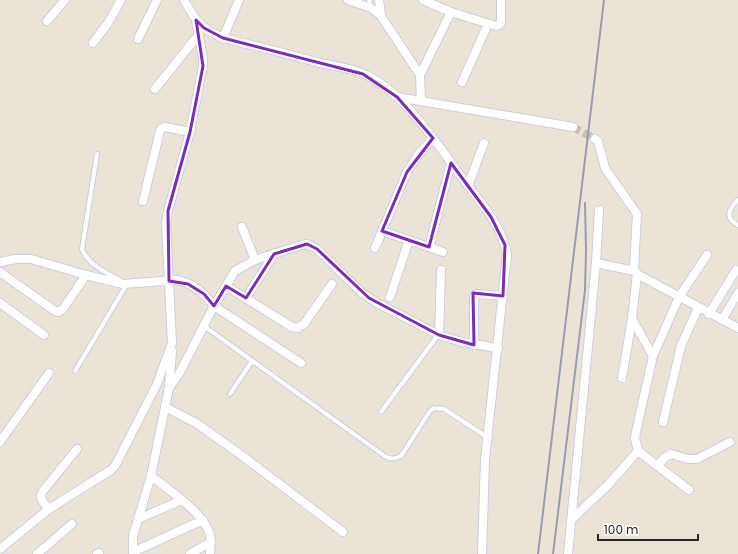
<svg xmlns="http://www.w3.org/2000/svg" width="738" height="554" font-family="Poppins,sans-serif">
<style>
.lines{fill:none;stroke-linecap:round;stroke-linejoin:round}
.street-tunnel{stroke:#c4beb3;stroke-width:8;stroke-dasharray:8 4;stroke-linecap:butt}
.lane-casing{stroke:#cbcde2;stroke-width:6}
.street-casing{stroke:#cbcde2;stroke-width:10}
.lane{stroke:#fff;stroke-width:4}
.street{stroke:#fff;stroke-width:8}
.rail{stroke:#999ab3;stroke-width:2}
.marked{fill:none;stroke:#7b2cbf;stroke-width:3;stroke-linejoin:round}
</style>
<rect width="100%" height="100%" fill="#ebe4d6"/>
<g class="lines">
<polyline class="street-tunnel" points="573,127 595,139"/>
<defs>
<g id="lane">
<polyline points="369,0 371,8"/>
<path d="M97,154L82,249C89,266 106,272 121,281"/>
<path d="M738,200C729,209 724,218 738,225"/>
<path d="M204,326L386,457C392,459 395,459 401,456L430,411L434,408L444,409L487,437"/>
<polyline points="75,371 127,284"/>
<polyline points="230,394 252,361"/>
<polyline points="381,412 438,335"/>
</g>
<g id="street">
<path d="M184,0C195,20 201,29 223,38C256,46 288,54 320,63C334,66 351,68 364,74C402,90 439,146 463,179C480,202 502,225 507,254L485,460L482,554"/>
<polyline points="348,0 371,8 381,16"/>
<polyline points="379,0 381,16 420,75 421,101"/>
<polyline points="423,0 451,12 496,26 499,25 501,22 501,0"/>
<polyline points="47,21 65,0"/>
<polyline points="223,38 239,0"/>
<polyline points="138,39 157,0"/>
<polyline points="93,43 108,23 121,0"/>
<polyline points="420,75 451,12"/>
<polyline points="462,82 488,24"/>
<polyline points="155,89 199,34"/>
<polyline points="397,97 573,127"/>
<polyline points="595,139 598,141 605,168 637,214 634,268 637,274 738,328"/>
<polyline points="468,186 484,143"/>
<polyline points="143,201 160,131 162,128 165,127 190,132"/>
<polyline points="242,227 255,260"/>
<polyline points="382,231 443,252"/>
<polyline points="429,247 451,163"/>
<polyline points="375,248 407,172 418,155 433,138"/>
<path d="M0,262L15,259H31L86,275L123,284L177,280C193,283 205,294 214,306L301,363"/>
<polyline points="596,263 635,271"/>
<polyline points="0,272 55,311 58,312 63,309 86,275"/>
<polyline points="226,286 292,327 297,328 304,324 332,284"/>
<polyline points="390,297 409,240"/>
<polyline points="246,298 274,254"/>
<polyline points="0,303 44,335"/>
<polyline points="709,314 736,270"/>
<polyline points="632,319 653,356 636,432 635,438 638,451 689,490"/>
<polyline points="722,320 738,293"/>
<polyline points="439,335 441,270"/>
<polyline points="474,345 474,297 476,294 479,294 503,296"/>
<polyline points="653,356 679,297 707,255"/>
<polyline points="622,378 632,319 637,274"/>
<polyline points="169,388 179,374 214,306 235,271 255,260 301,245 307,244 317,249 362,293 377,303 439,335 462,342 498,348"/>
<polyline points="165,407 196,423 237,452 343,532"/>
<polyline points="663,422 681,346 698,308"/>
<polyline points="0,442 49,373"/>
<polyline points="658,466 664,458 671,454 688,459 697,459 730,442"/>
<path d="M151,476C168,489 202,512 209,532C212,539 210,547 210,554"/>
<path d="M49,509C44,503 39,500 42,492L77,449"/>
<polyline points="138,519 182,500"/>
<polyline points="572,519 608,485 638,451"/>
<polyline points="0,549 49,509 111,470 115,466 157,384 172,343 166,223 168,211 190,132 203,66 203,58 196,21"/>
<polyline points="133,552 203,520"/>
<polyline points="37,554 72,524"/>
<polyline points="97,554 99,553"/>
<polyline points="133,554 133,536 151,476 169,388 172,351"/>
<polyline points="190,554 211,542"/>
<polyline points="568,554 596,263 599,210"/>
</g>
</defs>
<use href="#lane" class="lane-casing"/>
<use href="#street" class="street-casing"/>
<use href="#lane" class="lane"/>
<use href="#street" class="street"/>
<g class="rail">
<polyline points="538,554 604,0"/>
<polyline points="553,554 585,290 586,250 585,203"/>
</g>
</g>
<path class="marked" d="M196,20L204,28L223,38L363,74L397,97L433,138L407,172L382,231L429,247L451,163L491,217L505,245L503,296L473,293L474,345L439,335L369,298L317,249L307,244L274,254L246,298L226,286L214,306L204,294L188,284L169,281L168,211L190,132L203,66Z"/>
<path d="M598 534v6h100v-6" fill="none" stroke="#272727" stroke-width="2"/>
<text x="604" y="534" font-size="12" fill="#272727" stroke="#ffffff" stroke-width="3" paint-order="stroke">100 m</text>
</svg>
